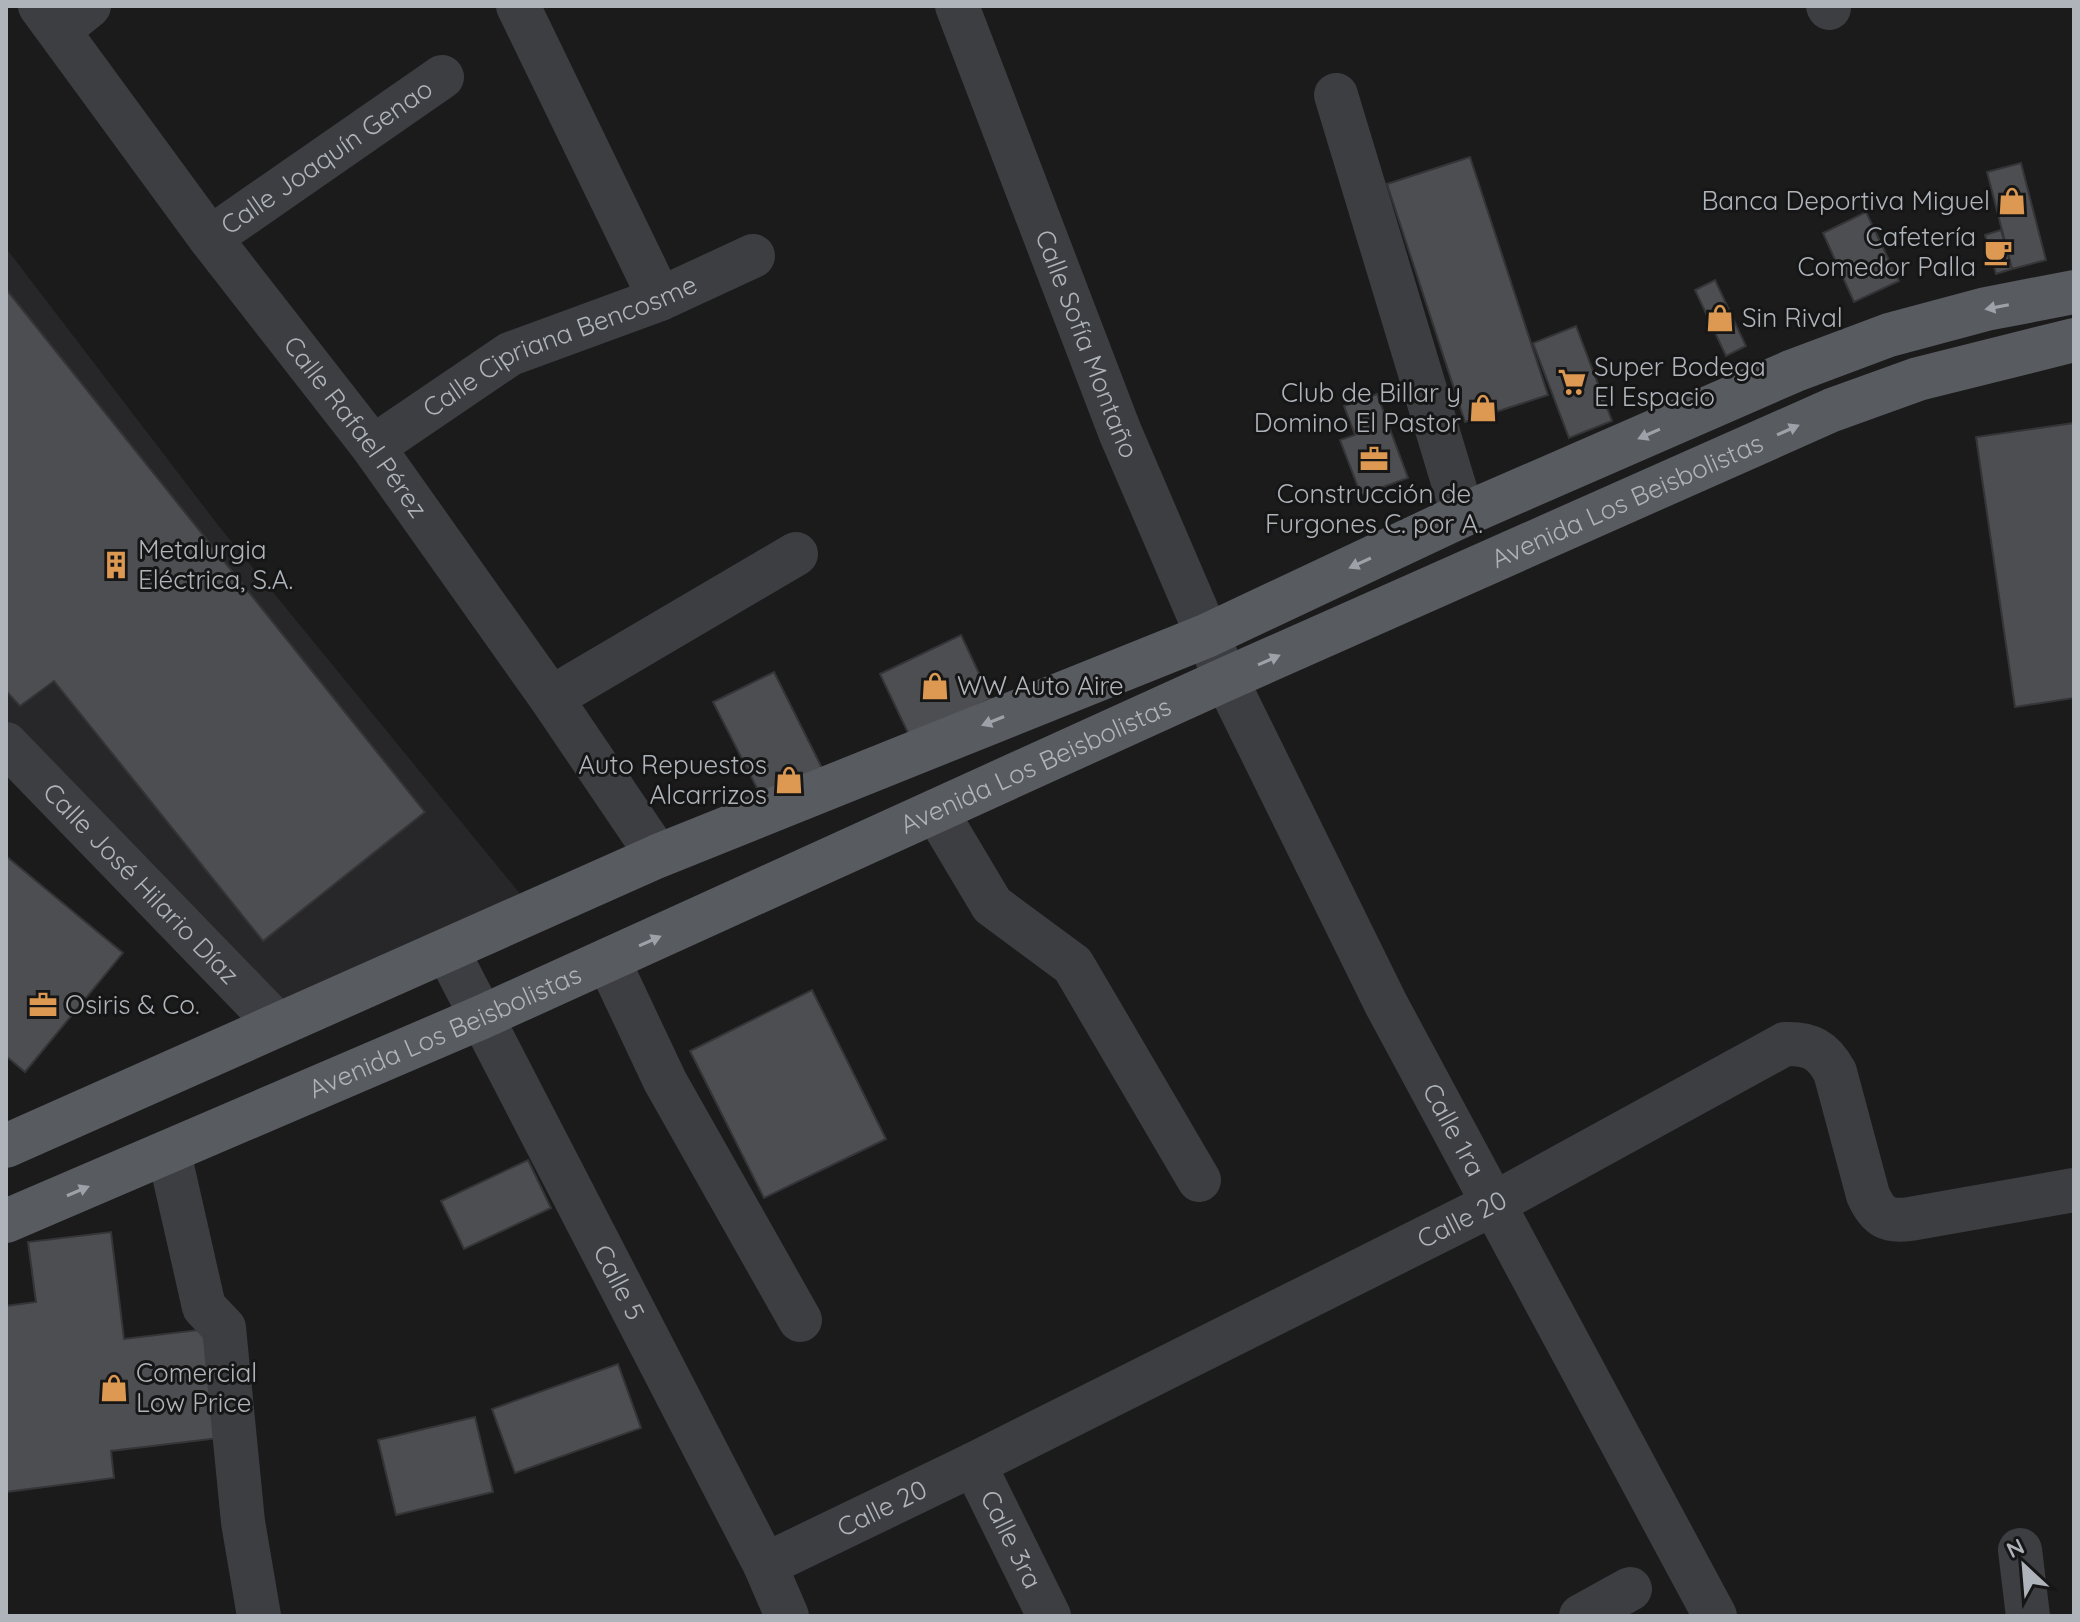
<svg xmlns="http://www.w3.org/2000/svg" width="2080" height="1622" font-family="Quicksand,sans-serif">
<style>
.built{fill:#272729}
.building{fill:#4d4e51;stroke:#353538;stroke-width:2}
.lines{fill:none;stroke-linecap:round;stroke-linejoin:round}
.minor{stroke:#3c3e41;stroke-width:44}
.major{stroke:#585b60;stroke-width:44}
.oneway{fill:#9ea2a8}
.labels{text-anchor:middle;stroke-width:6;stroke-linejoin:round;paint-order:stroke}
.street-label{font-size:26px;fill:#afb4ba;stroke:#161617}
.poi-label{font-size:26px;fill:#afb4ba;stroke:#161617;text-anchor:start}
</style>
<rect width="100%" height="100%" fill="#1b1b1c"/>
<polygon class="built" points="6,248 218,525 535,912 277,1024 6,744"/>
<g class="building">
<polygon points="1470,157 1548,395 1465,422 1387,184"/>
<polygon points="2021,163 2046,260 2012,269 1987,172"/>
<polygon points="1866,212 1899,281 1854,302 1823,233"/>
<polygon points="2001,230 2012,269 1996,274 1985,235"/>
<polygon points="1715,280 1746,346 1726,356 1695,290"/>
<polygon points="6,289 425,812 263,941 54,681 20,706 6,691"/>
<polygon points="1576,326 1612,421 1569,438 1533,343"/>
<polygon points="1377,394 1408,478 1361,495 1340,440 1355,435 1344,406"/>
<polygon points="2074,423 2074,698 2015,707 1976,437"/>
<polygon points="961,635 991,699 910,737 880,674"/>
<polygon points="774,672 823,770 763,800 713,702"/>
<polygon points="6,856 123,953 25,1072 6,1056"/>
<polygon points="812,990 886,1139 764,1198 690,1051"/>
<polygon points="528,1160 551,1208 464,1249 441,1201"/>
<polygon points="111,1232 124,1339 215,1328 228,1437 111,1451 114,1478 6,1492 6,1306 36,1302 28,1242"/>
<polygon points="618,1364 641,1428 515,1473 492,1409"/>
<polygon points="475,1417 493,1492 396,1515 378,1440"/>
</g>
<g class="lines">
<g class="minor">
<path id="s1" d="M40,6L210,238L373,447L551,698L658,856"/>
<polyline points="518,6 660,299"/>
<path id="s2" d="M957,6L1120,432L1226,679L1386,1004L1715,1616"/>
<polyline points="1828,6 1829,8"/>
<polyline points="59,30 89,6"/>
<polyline points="1336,95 1463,515"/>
<path id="s3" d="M210,238L442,77"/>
<path id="s4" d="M373,447L510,354L660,299L753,256"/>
<polyline points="551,698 796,554"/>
<path id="s5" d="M6,744L277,1024"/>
<polyline points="936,811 992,905 1073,965 1199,1180"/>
<path id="s6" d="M448,952L765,1565L787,1616"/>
<polyline points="608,960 665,1081 800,1320"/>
<polyline points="169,1153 204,1307 224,1328 243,1522 259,1616"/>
<path id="s7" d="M974,1464L1049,1616"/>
<polyline points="2020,1550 2028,1616"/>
<path id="s8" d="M765,1565L974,1464L1495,1203L1785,1044C1810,1043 1823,1050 1835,1072L1868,1195C1878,1217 1887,1222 1910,1219L2074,1190"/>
<polyline points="1581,1616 1630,1589"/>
</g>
<g class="major">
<polyline points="6,1146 658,856 1206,636 1463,515 1793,371 1889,335 1986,309 2074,292"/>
<path id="s9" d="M6,1221L482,1017L1226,679L1832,410L1918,379L2074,340"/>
</g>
</g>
<defs><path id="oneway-solid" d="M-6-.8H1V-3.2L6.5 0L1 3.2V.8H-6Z" transform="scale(2)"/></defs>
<g class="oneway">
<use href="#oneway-solid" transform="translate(1997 307) rotate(169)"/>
<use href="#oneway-solid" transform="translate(1788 430) rotate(-24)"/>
<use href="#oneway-solid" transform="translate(1649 434) rotate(156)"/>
<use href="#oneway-solid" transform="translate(1360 563) rotate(155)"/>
<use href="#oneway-solid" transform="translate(1269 660) rotate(-24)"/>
<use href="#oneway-solid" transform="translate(993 721) rotate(158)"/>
<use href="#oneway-solid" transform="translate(650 941) rotate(-24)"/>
<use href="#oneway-solid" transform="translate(78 1191) rotate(-23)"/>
</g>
<defs>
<symbol id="shop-bare" viewBox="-9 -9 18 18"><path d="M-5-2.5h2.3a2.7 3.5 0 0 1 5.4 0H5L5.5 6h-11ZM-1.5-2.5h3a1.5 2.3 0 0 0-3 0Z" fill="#dd9952" stroke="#161617" stroke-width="2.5" paint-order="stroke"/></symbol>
<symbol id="cafe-bare" viewBox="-9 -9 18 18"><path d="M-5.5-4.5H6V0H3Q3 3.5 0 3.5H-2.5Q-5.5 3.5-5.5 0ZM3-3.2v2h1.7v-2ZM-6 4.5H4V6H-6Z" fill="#dd9952" stroke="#161617" stroke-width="2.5" paint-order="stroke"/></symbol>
<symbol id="supermarket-bare" viewBox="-9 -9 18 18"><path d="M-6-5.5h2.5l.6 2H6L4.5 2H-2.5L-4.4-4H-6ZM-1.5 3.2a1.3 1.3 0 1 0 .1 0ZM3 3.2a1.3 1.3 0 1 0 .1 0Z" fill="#dd9952" stroke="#161617" stroke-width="2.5" paint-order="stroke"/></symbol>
<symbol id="office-bare" viewBox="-9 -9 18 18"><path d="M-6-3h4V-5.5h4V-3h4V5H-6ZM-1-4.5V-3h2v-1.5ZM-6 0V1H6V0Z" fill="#dd9952" stroke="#161617" stroke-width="2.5" paint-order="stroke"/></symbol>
<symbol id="building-bare" viewBox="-9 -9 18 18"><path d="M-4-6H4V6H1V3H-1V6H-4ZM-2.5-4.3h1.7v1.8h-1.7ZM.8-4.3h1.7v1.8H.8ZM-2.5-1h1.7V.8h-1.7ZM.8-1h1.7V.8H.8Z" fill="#dd9952" stroke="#161617" stroke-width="2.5" paint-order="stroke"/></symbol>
</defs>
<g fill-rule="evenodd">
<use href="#shop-bare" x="1992" y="181" width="40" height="40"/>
<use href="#cafe-bare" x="1978" y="232" width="40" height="40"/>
<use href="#shop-bare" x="1700" y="298" width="40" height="40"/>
<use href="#supermarket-bare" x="1552" y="362" width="40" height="40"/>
<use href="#shop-bare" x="1463" y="388" width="40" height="40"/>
<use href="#office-bare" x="1354" y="439" width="40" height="40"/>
<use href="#building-bare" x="96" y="545" width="40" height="40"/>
<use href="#shop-bare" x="915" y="666" width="40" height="40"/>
<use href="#shop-bare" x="769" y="760" width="40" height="40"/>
<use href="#office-bare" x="23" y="985" width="40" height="40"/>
<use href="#shop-bare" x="94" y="1368" width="40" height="40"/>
</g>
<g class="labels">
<g class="street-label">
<text dy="9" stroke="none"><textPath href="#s3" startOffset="142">Calle Joaquín Genao</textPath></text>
<text dy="9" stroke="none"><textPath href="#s2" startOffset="362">Calle Sofía Montaño</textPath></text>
<text dy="9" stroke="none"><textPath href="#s4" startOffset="214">Calle Cipriana Bencosme</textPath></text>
<text dy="9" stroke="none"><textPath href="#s1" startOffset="526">Calle Rafael Pérez</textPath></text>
<text dy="9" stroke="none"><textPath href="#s9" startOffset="1774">Avenida Los Beisbolistas</textPath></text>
<text dy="9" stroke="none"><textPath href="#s9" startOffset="1126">Avenida Los Beisbolistas</textPath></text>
<text dy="9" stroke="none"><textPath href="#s5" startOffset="194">Calle José Hilario Díaz</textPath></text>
<text dy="9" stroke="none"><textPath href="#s9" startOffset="478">Avenida Los Beisbolistas</textPath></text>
<text dy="9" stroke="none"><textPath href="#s2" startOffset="1230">Calle 1ra</textPath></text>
<text dy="9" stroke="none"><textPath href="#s8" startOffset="778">Calle 20</textPath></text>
<text dy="9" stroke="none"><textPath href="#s6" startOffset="372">Calle 5</textPath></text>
<text dy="9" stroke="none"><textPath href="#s8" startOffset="130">Calle 20</textPath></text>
<text dy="9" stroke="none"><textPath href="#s7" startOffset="84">Calle 3ra</textPath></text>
</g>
<g class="poi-label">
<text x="1990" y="210" text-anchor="end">Banca Deportiva Miguel</text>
<text x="1976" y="246" text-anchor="end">Cafetería<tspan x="1976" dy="30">Comedor Palla</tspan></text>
<text x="1742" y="327">Sin Rival</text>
<text x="1594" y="376">Super Bodega<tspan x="1594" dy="30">El Espacio</tspan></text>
<text x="1461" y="402" text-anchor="end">Club de Billar y<tspan x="1461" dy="30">Domino El Pastor</tspan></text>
<text x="1374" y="503" text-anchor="middle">Construcción de<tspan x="1374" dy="30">Furgones C. por A.</tspan></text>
<text x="138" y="559">Metalurgia<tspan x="138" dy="30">Eléctrica, S.A.</tspan></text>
<text x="957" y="695">WW Auto Aire</text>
<text x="767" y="774" text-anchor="end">Auto Repuestos<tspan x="767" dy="30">Alcarrizos</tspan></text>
<text x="65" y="1014">Osiris &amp; Co.</text>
<text x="136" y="1382">Comercial<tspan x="136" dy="30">Low Price</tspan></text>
</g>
</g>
<rect width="2080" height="1622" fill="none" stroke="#afb4ba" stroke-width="16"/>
<g transform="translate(2024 1566) rotate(334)" stroke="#161617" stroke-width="6" paint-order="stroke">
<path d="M0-6L14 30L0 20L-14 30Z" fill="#afb4ba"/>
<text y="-12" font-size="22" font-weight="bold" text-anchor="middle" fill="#afb4ba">N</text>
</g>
</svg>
